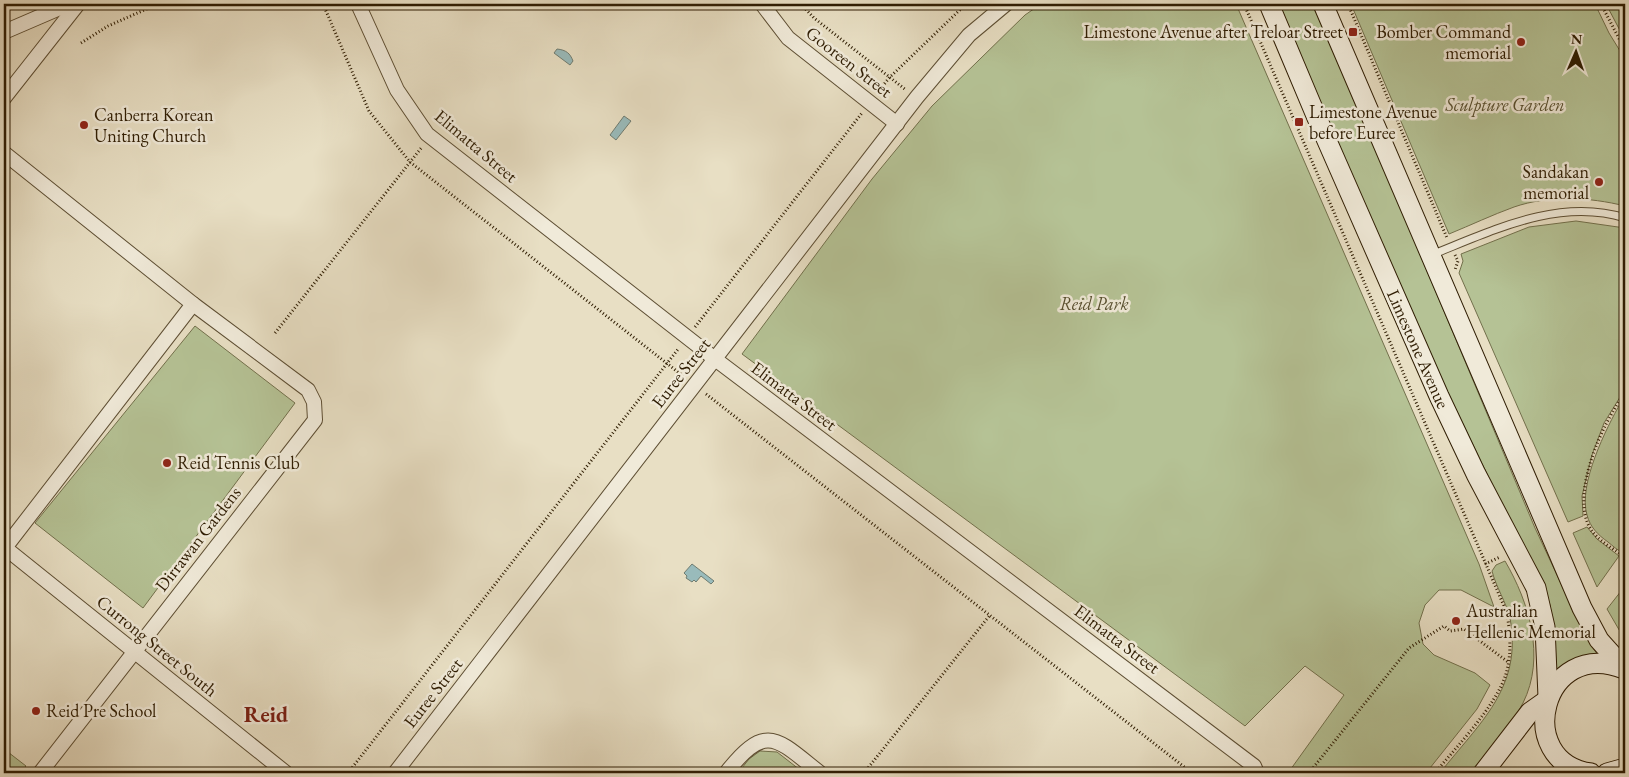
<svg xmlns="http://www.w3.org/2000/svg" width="1629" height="777" font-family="'EB Garamond',serif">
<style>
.green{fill:#b5c295;stroke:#72704c}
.water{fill:#9bb;stroke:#6f7c71}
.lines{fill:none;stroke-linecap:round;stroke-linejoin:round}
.lane-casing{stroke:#5d4e33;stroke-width:9}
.street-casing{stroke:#5d4e33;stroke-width:16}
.secondary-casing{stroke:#2f1d03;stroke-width:21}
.path{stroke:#2f1d03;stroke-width:3;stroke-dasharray:1 2.5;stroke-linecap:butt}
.lane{stroke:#f0ead9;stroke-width:7}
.street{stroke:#f0ead9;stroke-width:14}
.secondary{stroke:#f0ead9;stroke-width:19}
.poi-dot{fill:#8f2418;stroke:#f0ead9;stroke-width:2}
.labels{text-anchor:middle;stroke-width:5;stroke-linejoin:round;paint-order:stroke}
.poi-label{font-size:18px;fill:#2f1d03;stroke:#f0ead9;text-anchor:start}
.street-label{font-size:18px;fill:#2f1d03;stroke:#f0ead9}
.park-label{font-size:18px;font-style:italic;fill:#574f2f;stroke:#f0ead9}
.district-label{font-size:22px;font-weight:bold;fill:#7a1f14;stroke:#f0ead9}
</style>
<rect width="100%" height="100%" fill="#e8dfc4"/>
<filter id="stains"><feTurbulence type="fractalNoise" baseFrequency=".004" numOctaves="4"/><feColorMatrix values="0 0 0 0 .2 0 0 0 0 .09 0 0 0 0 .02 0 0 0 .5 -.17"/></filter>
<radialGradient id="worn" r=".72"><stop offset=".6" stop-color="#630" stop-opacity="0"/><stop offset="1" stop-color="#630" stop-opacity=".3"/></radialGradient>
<g class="green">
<polygon points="1041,4 1236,4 1479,564 1494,607 1461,590 1439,590 1425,605 1419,623 1423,644 1434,655 1475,673 1490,685 1477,709 1426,773 1288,773 1344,695 1305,666 1245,726 742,354 872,179 932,106 1025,15"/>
<polygon points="1278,4 1315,4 1535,528 1586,637 1599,657 1556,673 1555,640 1550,605 1424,343"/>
<path d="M1351,4H1595L1609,33L1625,59V206C1589,197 1549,195 1514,207C1492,215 1471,225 1449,234Z"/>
<polygon points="1606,4 1625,4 1625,40"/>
<polygon points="1576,221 1625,228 1625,389 1604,423 1592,455 1582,496 1583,516 1568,522 1459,273 1463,261 1461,254 1529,227"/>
<polygon points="195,326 295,403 143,608 35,523"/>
<path d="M1625,401V551L1624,553C1618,551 1613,546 1608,542C1598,535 1590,527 1587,515C1578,484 1606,429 1621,402L1623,404Z"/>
<polygon points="1587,527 1597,539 1619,556 1597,587 1573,533"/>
<path d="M1505,561C1529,602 1546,657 1523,703C1510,728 1488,751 1471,773H1440C1479,723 1523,688 1510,618C1506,602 1496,587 1492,571L1496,565Z"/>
<polygon points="1625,586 1625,640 1607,609"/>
<polygon points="4,749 26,766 20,773 4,773"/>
<polygon points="760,751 777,752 804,773 738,773 749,759"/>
</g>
<g class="water">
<path d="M557,49C566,50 570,53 573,61L570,65L554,53Z"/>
<polygon points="624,116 631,121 616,140 610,135"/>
<polygon points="692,564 714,581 711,584 701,576 696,582 694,580 692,582 686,578 687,576 684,573"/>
</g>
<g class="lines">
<defs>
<path id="lane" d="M1431,255C1492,231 1559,197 1625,218"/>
<g id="street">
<polyline points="358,4 397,90 427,134 715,359 1254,766 1257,773"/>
<polyline points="762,4 788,38 897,124"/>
<polyline points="4,32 69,4"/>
<polyline points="4,98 78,4"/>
<polyline points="4,153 193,304"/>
<polyline points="4,547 286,773"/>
<polyline points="4,549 193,304 308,390 314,402 315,420 40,773"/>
<polyline points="395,773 917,97 969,35 1006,4"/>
<path d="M726,773C766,722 776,738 820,773"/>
</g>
<g id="secondary">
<polyline points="1269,4 1317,118 1439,396 1476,474 1536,588 1545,627 1548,697"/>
<polyline points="1323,4 1582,608 1599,640 1625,669"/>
<polyline points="1483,773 1530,712 1547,700"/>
<path d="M1591,773C1512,762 1542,636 1624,669"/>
<polyline points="1607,773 1625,768"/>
</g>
</defs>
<use href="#lane" class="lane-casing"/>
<use href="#street" class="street-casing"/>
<use href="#secondary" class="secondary-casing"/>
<g class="path">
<polyline points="323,4 369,111 410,162 683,376"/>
<polyline points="801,4 814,18 906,90"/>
<path d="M1244,4L1507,613C1510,632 1512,654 1506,674C1496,706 1457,746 1435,773"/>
<polyline points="1348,4 1447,238"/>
<polyline points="1601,4 1625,50"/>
<polyline points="81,43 108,26 158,4"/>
<polyline points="878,92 889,78 966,4"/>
<polyline points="1455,255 1458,261 1455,270"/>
<polyline points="695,327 862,113"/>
<polyline points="275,333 422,147"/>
<polyline points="706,394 1192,773"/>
<path d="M1622,555C1611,547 1597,540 1590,528C1570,493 1603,422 1625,393"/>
<polyline points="1485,564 1500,557"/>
<polyline points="348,773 679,348"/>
<polyline points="864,773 990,615"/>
<polyline points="1309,773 1409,648 1444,626 1450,631 1464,629 1508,662"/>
</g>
<use href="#lane" class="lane"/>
<use href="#street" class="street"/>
<use href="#secondary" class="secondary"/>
</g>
<g class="poi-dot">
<rect x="1348" y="27" width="10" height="10" rx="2.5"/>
<circle cx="1521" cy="42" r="5"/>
<rect x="1294" y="117" width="10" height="10" rx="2.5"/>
<circle cx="84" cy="125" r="5"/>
<circle cx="1599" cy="182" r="5"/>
<circle cx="167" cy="463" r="5"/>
<circle cx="1456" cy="621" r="5"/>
<circle cx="36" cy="711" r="5"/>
</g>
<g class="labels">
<g class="poi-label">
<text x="1343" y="38" text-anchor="end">Limestone Avenue after Treloar Street</text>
<text x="1511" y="38" text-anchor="end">Bomber Command<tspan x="1511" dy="21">memorial</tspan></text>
<text x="1309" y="118">Limestone Avenue<tspan x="1309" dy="21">before Euree</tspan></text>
<text x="94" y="121">Canberra Korean<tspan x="94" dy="21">Uniting Church</tspan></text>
<text x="1589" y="178" text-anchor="end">Sandakan<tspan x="1589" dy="21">memorial</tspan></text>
<text x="177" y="469">Reid Tennis Club</text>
<text x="1466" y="617">Australian<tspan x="1466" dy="21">Hellenic Memorial</tspan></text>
<text x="46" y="717">Reid Pre School</text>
</g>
<g class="street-label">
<text transform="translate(849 62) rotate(38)" y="6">Gooreen Street</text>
<text transform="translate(476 146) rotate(40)" y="6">Elimatta Street</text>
<text transform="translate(1418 349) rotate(66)" y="6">Limestone Avenue</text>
<text transform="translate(681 373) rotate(-52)" y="6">Euree Street</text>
<text transform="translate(794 396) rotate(37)" y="6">Elimatta Street</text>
<text transform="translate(198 539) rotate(-52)" y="6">Dirrawan Gardens</text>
<text transform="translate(1117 639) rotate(37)" y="6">Elimatta Street</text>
<text transform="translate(157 646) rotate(39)" y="6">Currong Street South</text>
<text transform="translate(433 693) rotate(-52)" y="6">Euree Street</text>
</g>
<g class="park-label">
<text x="1505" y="111">Sculpture Garden</text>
<text x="1094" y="310">Reid Park</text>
</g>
<g class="district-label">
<text x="266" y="722">Reid</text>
</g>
</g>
<rect width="1629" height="777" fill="none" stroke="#e8dfc4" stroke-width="20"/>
<rect x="5" y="5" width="1619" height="767" fill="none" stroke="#2f1d03" stroke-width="2.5"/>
<rect x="10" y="10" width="1609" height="757" fill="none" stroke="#2f1d03"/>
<g transform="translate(1576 52) rotate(2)" stroke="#f0ead9" stroke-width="4" paint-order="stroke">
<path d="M0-4L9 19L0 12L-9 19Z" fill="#2f1d03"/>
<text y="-8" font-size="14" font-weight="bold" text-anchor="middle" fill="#2f1d03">N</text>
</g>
<rect width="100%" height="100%" filter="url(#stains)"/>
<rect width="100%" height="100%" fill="url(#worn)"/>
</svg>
